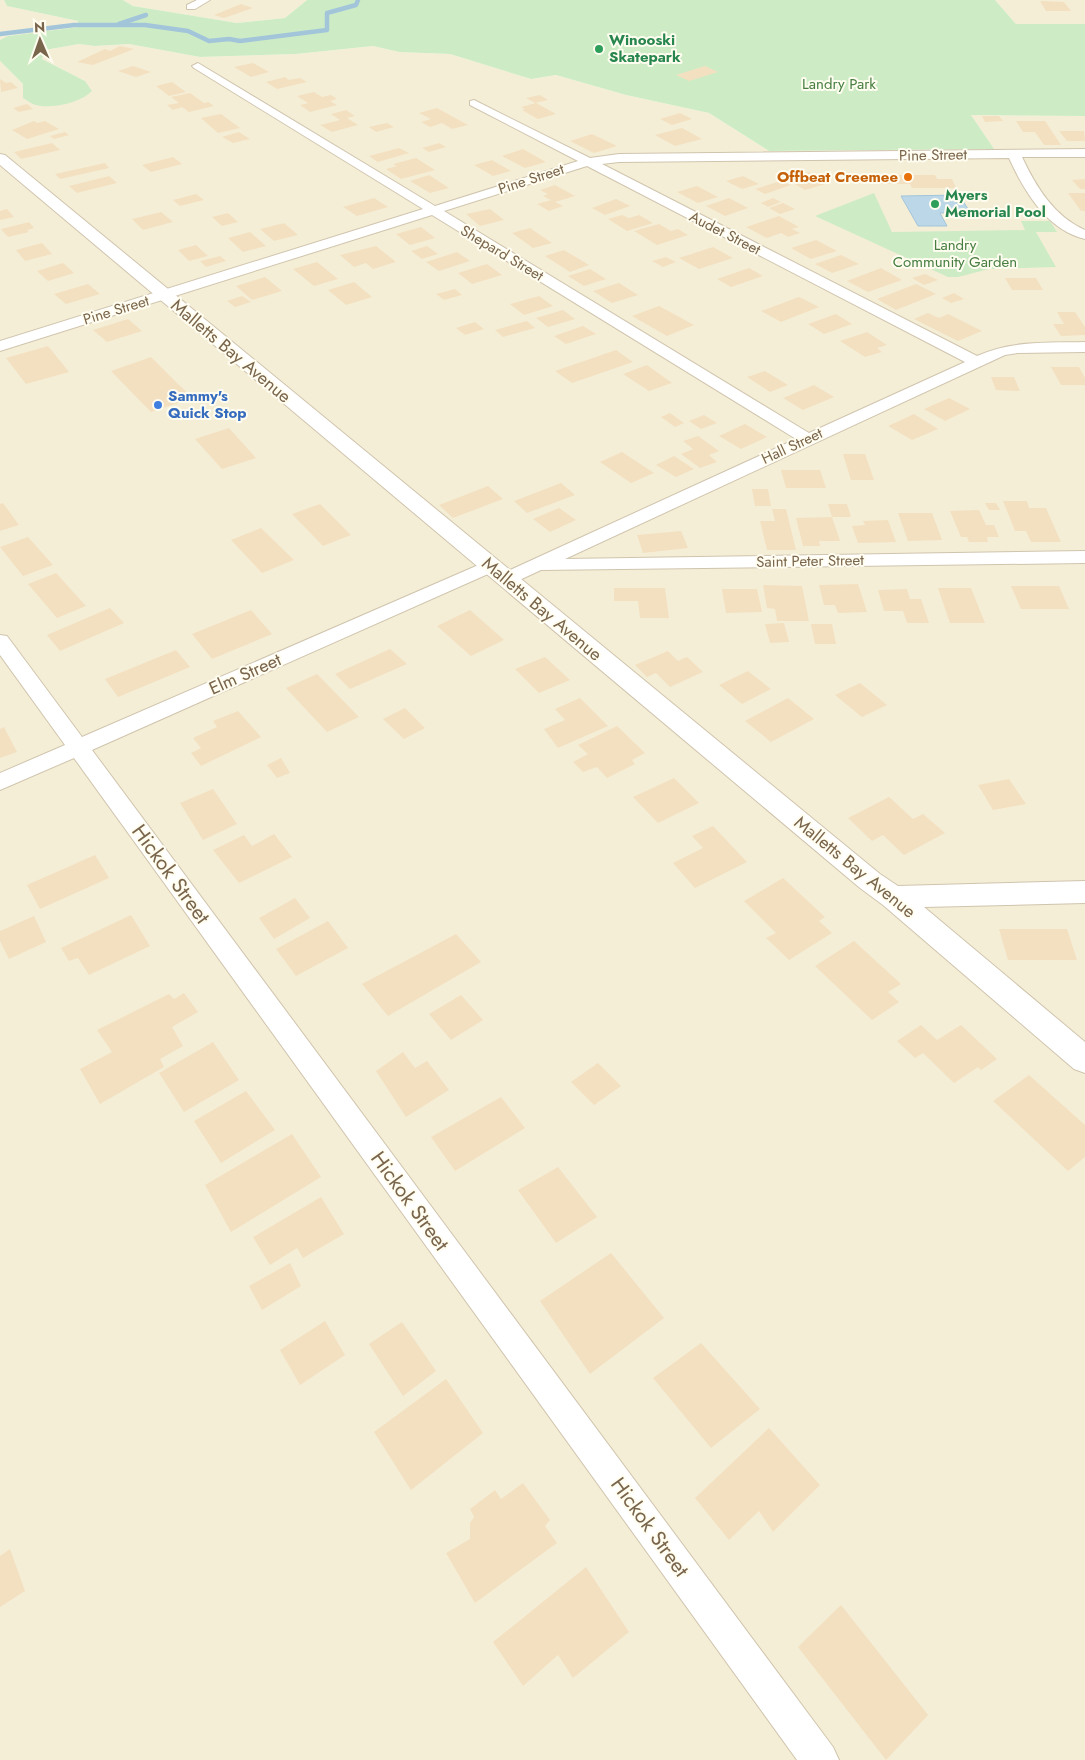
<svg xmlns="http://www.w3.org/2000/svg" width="1085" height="1760" font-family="Jost,sans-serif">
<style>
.residential{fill:#f5eed7}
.green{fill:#cdecc6}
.water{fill:#bcd8e8;stroke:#a2c5da}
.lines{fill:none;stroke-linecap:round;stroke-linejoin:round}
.stream{stroke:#a2c5da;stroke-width:4.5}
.building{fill:#f3e0c0}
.minor-casing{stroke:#d0c4ad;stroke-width:2}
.tertiary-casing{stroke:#d0c4ad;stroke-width:2}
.minor{fill:#fff;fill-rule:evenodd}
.tertiary{fill:#fff;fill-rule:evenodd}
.leisure-dot{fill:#2e9e5b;stroke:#fffcf0;stroke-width:2}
.food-dot{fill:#e8710a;stroke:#fffcf0;stroke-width:2}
.shop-dot{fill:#3f7fe0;stroke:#fffcf0;stroke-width:2}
.labels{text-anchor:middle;stroke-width:4;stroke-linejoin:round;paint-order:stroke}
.far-leisure-label{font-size:15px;font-weight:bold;fill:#27864d;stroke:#fffcf0;text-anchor:start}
.far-park-label{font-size:15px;fill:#477f42;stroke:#fffcf0}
.far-street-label{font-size:15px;fill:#79654b;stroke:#fffcf0}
.far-food-label{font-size:15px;font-weight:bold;fill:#c56008;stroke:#fffcf0;text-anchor:end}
.far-shop-label{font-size:15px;font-weight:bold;fill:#366cbe;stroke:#fffcf0;text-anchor:start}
.street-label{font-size:18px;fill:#79654b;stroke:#fffcf0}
.near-street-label{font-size:21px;fill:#79654b;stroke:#fffcf0}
</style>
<rect width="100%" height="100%" fill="#fdfae9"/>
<g class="residential">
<polygon points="0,0 4,0 7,6 78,21 79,27 8,36 0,40"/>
<polygon points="123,0 307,0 285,18 237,23 133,6"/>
<polygon points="995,0 1085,0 1085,24 1016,24"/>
<polygon points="79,44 95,46 129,44 200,57 296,54 373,46 399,52 450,54 531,79 556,75 626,95 709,113 769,151 993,149 971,115 1085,116 1085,1760 0,1760 0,61 23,84 85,81 42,59 45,50"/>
</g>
<g class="green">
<path d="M4,0H123L133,6L237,23L285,18L307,0H995L1016,24H1085V116L971,115L994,149L769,151L709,113L626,95L556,75L531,79L450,54L399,52L373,46L296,54L200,57L129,44L95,46L79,44L45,50L42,59L85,81L92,91C80,103 52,109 36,105C31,104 27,100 23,98V84L0,61V40L8,36L78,27V21L7,6Z"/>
<polygon points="874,193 892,232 1025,230 1021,221 1050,221 1057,232 1036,232 1056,267 989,269 958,277 948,277 815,216"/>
</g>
<polygon class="water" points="959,195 970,212 940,213 947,226 918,226 901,196"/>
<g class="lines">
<g class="stream">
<polyline points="119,24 146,15"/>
<polyline points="0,34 74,25 145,25 188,31 209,41 229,39 240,41 327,30 327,13 356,5 358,0"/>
</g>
</g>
<g class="building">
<polygon points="1040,1 1064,2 1071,11 1046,11"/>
<polygon points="241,4 253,8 224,18 214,15"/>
<polygon points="120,46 134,49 93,65 77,62 105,49 110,51"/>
<polygon points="253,63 269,72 251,77 234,67"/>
<polygon points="133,66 151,72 136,77 118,71"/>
<polygon points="705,66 718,72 689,81 676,75"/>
<polygon points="285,77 289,80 300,78 307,82 277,89 266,82"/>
<polygon points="0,79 6,83 11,82 18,88 1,92"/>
<polygon points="172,82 186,92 169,96 156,86"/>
<polygon points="314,92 322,97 331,95 337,99 330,101 337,105 310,112 300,105 308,103 297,96"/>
<polygon points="190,93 204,103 208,102 214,106 189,112 182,107 173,110 167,105 179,103 171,97"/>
<polygon points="540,95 548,100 535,103 526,98"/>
<polygon points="536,103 556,114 538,119 522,110 525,109 521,107"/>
<polygon points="27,104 33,109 19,112 13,108"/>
<polygon points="437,108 468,125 452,129 442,123 430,127 421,122 431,119 419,113"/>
<polygon points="346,110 355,116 347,118 358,125 332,132 320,125 340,120 331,114"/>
<polygon points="680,113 692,119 672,125 660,119"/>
<polygon points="221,114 240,128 218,133 201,118"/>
<polygon points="982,116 999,116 1003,121 985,122"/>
<polygon points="34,121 37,123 45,121 59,129 27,139 12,130"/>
<polygon points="1016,121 1045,121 1061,145 1044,145 1035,132 1023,132"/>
<polygon points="387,123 394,127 376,132 369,127"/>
<polygon points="682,128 702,139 675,146 655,135"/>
<polygon points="1059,131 1084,131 1085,141 1067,141"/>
<polygon points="65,132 69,135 54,139 50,136"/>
<polygon points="239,132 250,139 233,143 222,137"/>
<polygon points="592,134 617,146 594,153 570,141"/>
<polygon points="52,143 60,150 21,159 14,152"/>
<polygon points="439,143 446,147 429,152 422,148"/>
<polygon points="399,148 409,153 378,162 369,156"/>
<polygon points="523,149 546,162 525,168 502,156"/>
<polygon points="173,157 182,164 151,172 142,165"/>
<polygon points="416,158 435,170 401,179 386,169 397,166 393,164"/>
<polygon points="492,160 511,171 493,176 474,165"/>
<polygon points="105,163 109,168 60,179 55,174"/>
<polygon points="809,172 829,183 805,190 786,179"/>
<polygon points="429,175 449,188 430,193 410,181"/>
<polygon points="869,175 935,175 937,179 952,179 956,188 912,188 910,184 872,184"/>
<polygon points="109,176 117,183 77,193 69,186"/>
<polygon points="743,176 759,184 742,189 726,181"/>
<polygon points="1085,179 1085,189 1080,189 1072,180"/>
<polygon points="781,181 791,185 765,194 755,189"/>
<polygon points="555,185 575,196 555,202 563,206 549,211 537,204 551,200 543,196 548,194 540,190"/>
<polygon points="697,186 718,197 698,203 677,192"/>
<polygon points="1068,193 1085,193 1085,211 1081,211"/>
<polygon points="196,194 204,200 180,206 173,200"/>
<polygon points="374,198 388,207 357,216 343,207"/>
<polygon points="729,198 748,208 725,216 706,206"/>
<polygon points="773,198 781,202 768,207 761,203"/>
<polygon points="616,199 630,206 605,215 592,208"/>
<polygon points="783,203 795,209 780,214 769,208"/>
<polygon points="7,209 14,217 0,220 0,211"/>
<polygon points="490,209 504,220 480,226 466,214"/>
<polygon points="161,212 173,222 143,230 132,219"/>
<polygon points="228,213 238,222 222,226 212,217"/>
<polygon points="622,215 629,218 639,215 653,223 627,231 608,219"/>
<polygon points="779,216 799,227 792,229 800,233 788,237 781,233 767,238 746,227"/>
<polygon points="29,222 34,228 27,230 29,232 8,237 1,229"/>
<polygon points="284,223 298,235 274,241 260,229"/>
<polygon points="659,224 671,231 678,229 688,235 657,245 634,231"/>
<polygon points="421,227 435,238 410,245 396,234"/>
<polygon points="530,228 552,243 533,248 512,233"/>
<polygon points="250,232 266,246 243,252 228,238"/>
<polygon points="816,240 837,251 811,259 791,248"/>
<polygon points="42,243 52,254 25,261 16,250"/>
<polygon points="196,245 208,256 189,261 178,250"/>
<polygon points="376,246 396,262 373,269 366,263 354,267 340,255"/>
<polygon points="427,246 438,254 422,259 411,251"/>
<polygon points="713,247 733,258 699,269 679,258"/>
<polygon points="564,250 589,265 570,272 545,256"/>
<polygon points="457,252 470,261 439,271 426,262"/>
<polygon points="841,255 859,264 832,273 815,264"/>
<polygon points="220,256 226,261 206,267 200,261"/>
<polygon points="666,257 676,262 663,267 652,261"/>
<polygon points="317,262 338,279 314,286 293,269"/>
<polygon points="63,263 74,273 48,281 37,271"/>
<polygon points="487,264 502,275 472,284 458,273"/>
<polygon points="749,268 763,276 731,287 717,279"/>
<polygon points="881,268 902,280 868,292 847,281"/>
<polygon points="590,269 606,279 584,286 568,276"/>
<polygon points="925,274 938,280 924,285 912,278"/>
<polygon points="265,277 282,291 252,300 236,286"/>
<polygon points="1005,278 1036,278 1043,290 1012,290"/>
<polygon points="354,282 372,297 346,305 328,290"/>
<polygon points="619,283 638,295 612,303 593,291"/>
<polygon points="88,284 100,294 66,304 54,294"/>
<polygon points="916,284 936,294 896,310 877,299"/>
<polygon points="455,289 462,295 444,300 436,294"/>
<polygon points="954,293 964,299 951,303 942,298"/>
<polygon points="242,296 251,302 235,307 227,301"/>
<polygon points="539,296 553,306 524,315 510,304"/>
<polygon points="799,297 819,307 781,322 761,311"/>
<polygon points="659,306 694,325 667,336 632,316"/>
<polygon points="563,310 575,319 548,327 536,318"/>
<polygon points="1057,312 1075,312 1085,327 1085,335 1061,336 1053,324 1064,324"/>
<polygon points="928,313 939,318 948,314 982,331 958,341 914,319"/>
<polygon points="836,314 852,324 824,334 808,324"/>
<polygon points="128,319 142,331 107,342 93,330"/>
<polygon points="527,321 535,328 503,337 495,330"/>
<polygon points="475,322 484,329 465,335 456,328"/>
<polygon points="583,326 596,334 566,344 554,336"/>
<polygon points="867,332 887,345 877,348 882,352 865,357 840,341"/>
<polygon points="48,346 69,372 26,384 6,358"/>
<polygon points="616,350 633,362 572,383 555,371"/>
<polygon points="151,357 178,384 193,398 151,412 111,371"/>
<polygon points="647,365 672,383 649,391 623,374"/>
<polygon points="1051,367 1079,367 1085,378 1085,385 1061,385"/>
<polygon points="765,371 788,385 770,392 747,377"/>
<polygon points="991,377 1014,377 1020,391 996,390"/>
<polygon points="814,385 834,397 803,410 783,398"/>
<polygon points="949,398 970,409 945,421 924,409"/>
<polygon points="670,413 684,423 675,427 661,417"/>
<polygon points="914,414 938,429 912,440 888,426"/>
<polygon points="704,415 717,423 701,429 689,421"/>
<polygon points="745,424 767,437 741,449 719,436"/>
<polygon points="229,428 256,458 222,469 195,439"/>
<polygon points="698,436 719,451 709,455 717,462 700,468 681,454 693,449 683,441"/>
<polygon points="622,452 654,473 631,483 600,462"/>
<polygon points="843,454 865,454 874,480 851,480"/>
<polygon points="674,456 694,469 676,477 656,465"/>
<polygon points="781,470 820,470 826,488 786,488"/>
<polygon points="561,483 575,495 527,513 514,501"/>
<polygon points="488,486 503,499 453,518 439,505"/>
<polygon points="752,489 768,489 771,506 755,506"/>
<polygon points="1003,501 1027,501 1029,508 1046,508 1061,542 1031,542 1026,531 1015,531"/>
<polygon points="3,503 19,525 0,531 0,504"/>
<polygon points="985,503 996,503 1000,510 989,510"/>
<polygon points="320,504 351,535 323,546 292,514"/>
<polygon points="828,504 847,504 851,517 832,517 840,541 819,541 820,546 803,546 796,518 832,517"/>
<polygon points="559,508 576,520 550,532 533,519"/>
<polygon points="772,509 786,509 796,550 767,550 760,521 775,521"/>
<polygon points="979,510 986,525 994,525 999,537 987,537 988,542 969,542 967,537 961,537 950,511"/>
<polygon points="898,513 932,513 942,540 908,541"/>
<polygon points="888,520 896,542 858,543 852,526 865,525 863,521"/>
<polygon points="261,528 294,560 262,573 231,540"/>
<polygon points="681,531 688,548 643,553 637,535"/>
<polygon points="28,537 53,565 23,576 0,547"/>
<polygon points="56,573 86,606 57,618 28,584"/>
<polygon points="858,584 867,612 838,613 835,605 824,605 819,585"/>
<polygon points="763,585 802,586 809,621 777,621 775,609 767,608"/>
<polygon points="1011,586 1059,586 1069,609 1021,609"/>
<polygon points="614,588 665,588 669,618 640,618 638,601 614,601"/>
<polygon points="938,588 971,588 985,623 950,623"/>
<polygon points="722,589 757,589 762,612 726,613"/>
<polygon points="907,589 910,599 921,599 929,623 907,623 903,611 884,611 878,590"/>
<polygon points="110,608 124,623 60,651 47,635"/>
<polygon points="251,610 272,634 212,659 192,634"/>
<polygon points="470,610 504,640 471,656 437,626"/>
<polygon points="784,623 789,642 770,643 765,624"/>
<polygon points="811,624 832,624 836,644 815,644"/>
<polygon points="390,649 407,664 350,689 335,674"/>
<polygon points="176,650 190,667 118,697 105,679"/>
<polygon points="668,651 678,661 687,657 703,672 670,687 656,673 647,677 635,665"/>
<polygon points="545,657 570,680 539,693 515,669"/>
<polygon points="748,671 771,689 742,704 719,685"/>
<polygon points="317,674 359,717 327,732 286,688"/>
<polygon points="860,683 887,705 862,717 835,695"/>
<polygon points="580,698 608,726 558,748 544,729 565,720 555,709"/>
<polygon points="788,698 814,719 771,742 745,721"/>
<polygon points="405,708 425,728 404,739 383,719"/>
<polygon points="238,711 261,737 201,766 191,753 201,748 193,738 217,727 213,721"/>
<polygon points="617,726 645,753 632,760 635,764 607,778 597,767 583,772 573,762 588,754 578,745"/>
<polygon points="4,727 17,752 0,758 0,729"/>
<polygon points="281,758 290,773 277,778 267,765"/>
<polygon points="674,778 699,803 658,823 633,797"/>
<polygon points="1009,779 1026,804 993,810 978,785"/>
<polygon points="213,789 237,824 203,840 180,803"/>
<polygon points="889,797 913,819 923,814 945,833 904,855 883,835 872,841 848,818"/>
<polygon points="713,826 747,862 695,888 673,863 703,848 692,836"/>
<polygon points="274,834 292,857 239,883 213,850 244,835 252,846"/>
<polygon points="95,855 109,878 40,909 27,885"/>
<polygon points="783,878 825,917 819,921 832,933 789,960 766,938 776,933 744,901"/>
<polygon points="295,898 310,918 274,939 259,918"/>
<polygon points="131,915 150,946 89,975 78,958 69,961 61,948"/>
<polygon points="34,916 46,942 9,959 0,941 0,931"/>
<polygon points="328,921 348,948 296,976 276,949"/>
<polygon points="999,929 1067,929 1077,960 1008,960"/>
<polygon points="456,934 481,962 388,1016 362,984"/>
<polygon points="854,941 901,984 888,992 899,1002 872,1020 815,966"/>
<polygon points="184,993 198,1012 172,1027 183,1046 160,1059 164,1067 100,1104 80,1069 112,1052 97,1030 169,994 174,999"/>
<polygon points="461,995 483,1020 451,1040 429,1014"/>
<polygon points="921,1025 937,1040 961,1025 997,1059 981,1070 978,1067 954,1083 923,1053 915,1058 897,1041"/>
<polygon points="213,1042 239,1080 184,1112 159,1073"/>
<polygon points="403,1052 415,1068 427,1061 449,1090 406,1117 376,1071"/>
<polygon points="598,1063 621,1086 594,1105 571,1082"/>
<polygon points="1029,1075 1085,1125 1085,1157 1068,1171 993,1101"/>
<polygon points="246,1091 275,1130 221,1163 194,1121"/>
<polygon points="501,1097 525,1128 455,1171 431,1137"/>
<polygon points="292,1134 321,1177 231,1232 205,1185"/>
<polygon points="558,1167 597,1217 556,1243 518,1190"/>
<polygon points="321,1197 344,1234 303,1258 297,1248 270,1265 253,1237"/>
<polygon points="611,1253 664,1318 590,1374 540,1301"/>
<polygon points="290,1263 301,1286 262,1310 249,1286"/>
<polygon points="325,1321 345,1355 300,1385 280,1350"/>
<polygon points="402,1322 436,1371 403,1396 369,1344"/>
<polygon points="701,1343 760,1409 711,1448 653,1378"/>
<polygon points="446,1379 483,1433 411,1490 374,1432"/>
<polygon points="769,1428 820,1485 773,1532 759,1511 729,1540 695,1498"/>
<polygon points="523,1483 550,1520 545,1526 557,1543 475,1603 446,1553 470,1539 470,1523 474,1517 470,1509 495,1490 501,1499"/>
<polygon points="10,1549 25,1591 0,1607 0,1556"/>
<polygon points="586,1567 629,1632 573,1678 558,1655 523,1686 493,1642"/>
<polygon points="841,1605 928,1715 886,1760 798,1647"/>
</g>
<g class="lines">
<defs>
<g id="minor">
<polygon points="197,0 210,0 195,9 187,9 187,5"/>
<path d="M198,63L435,206L578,161L470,105V101L474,100L590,158L619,154L1085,149V157H1022C1036,187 1054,216 1085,230V239C1047,230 1024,191 1009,158L619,162L602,164L977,356C1012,340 1048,343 1085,342V352L1018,353L1005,355L565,559L1085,551V563L541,570L513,583H499L496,579L499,575L796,439L432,215L0,351V341L423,209L194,68L192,66ZM587,166L965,362L809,433L444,211Z"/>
<polygon points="490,560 497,562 499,566 497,570 92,750 833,1747 839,1760 797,1760 74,758 0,790 0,773 65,745 0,655 0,635 7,636 82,737"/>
</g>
<polygon id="tertiary" points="0,154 5,155 880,874 898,886 1085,881 1085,903 924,907 1085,1042 1085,1073 1074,1069 883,905 860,888 0,165"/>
</defs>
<use href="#minor" class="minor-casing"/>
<use href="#tertiary" class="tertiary-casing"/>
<use href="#minor" class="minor"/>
<use href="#tertiary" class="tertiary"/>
</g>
<g class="leisure-dot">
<circle cx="599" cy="49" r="5"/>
<circle cx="935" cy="204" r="5"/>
</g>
<circle class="food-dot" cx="908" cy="177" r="5"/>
<circle class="shop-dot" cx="158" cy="405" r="5"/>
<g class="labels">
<g class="far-leisure-label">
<text x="609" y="45">Winooski<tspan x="609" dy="17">Skatepark</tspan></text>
<text x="945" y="200">Myers<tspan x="945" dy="17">Memorial Pool</tspan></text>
</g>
<g class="far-park-label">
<text x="839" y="89">Landry Park</text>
<text x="955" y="250">Landry<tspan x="955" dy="17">Community Garden</tspan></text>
</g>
<g class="far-street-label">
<text transform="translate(933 155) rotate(-1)" y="5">Pine Street</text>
<text transform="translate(531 179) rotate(-18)" y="5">Pine Street</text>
<text transform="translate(725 233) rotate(27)" y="5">Audet Street</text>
<text transform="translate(502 253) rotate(31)" y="5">Shepard Street</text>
<text transform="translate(116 310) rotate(-17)" y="5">Pine Street</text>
<text transform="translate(792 446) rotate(-25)" y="5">Hall Street</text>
<text transform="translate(810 561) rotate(-1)" y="5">Saint Peter Street</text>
</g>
<g class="far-food-label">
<text x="898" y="182">Offbeat Creemee</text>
</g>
<g class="far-shop-label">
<text x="168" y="401">Sammy's<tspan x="168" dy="17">Quick Stop</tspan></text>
</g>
<g class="street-label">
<text transform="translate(231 351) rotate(40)" y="6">Malletts Bay Avenue</text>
<text transform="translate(542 609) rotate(40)" y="6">Malletts Bay Avenue</text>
<text transform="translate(245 674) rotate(-24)" y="6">Elm Street</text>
<text transform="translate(855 867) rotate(39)" y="6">Malletts Bay Avenue</text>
</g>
<g class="near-street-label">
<text transform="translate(171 874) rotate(54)" y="7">Hickok Street</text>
<text transform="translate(410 1201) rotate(54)" y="7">Hickok Street</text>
<text transform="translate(650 1527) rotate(54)" y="7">Hickok Street</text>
</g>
</g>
<g transform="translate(40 40) rotate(358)" stroke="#fffcf0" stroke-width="4" paint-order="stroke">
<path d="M0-4L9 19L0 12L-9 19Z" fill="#79654b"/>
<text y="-8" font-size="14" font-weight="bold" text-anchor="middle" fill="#79654b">N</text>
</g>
</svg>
